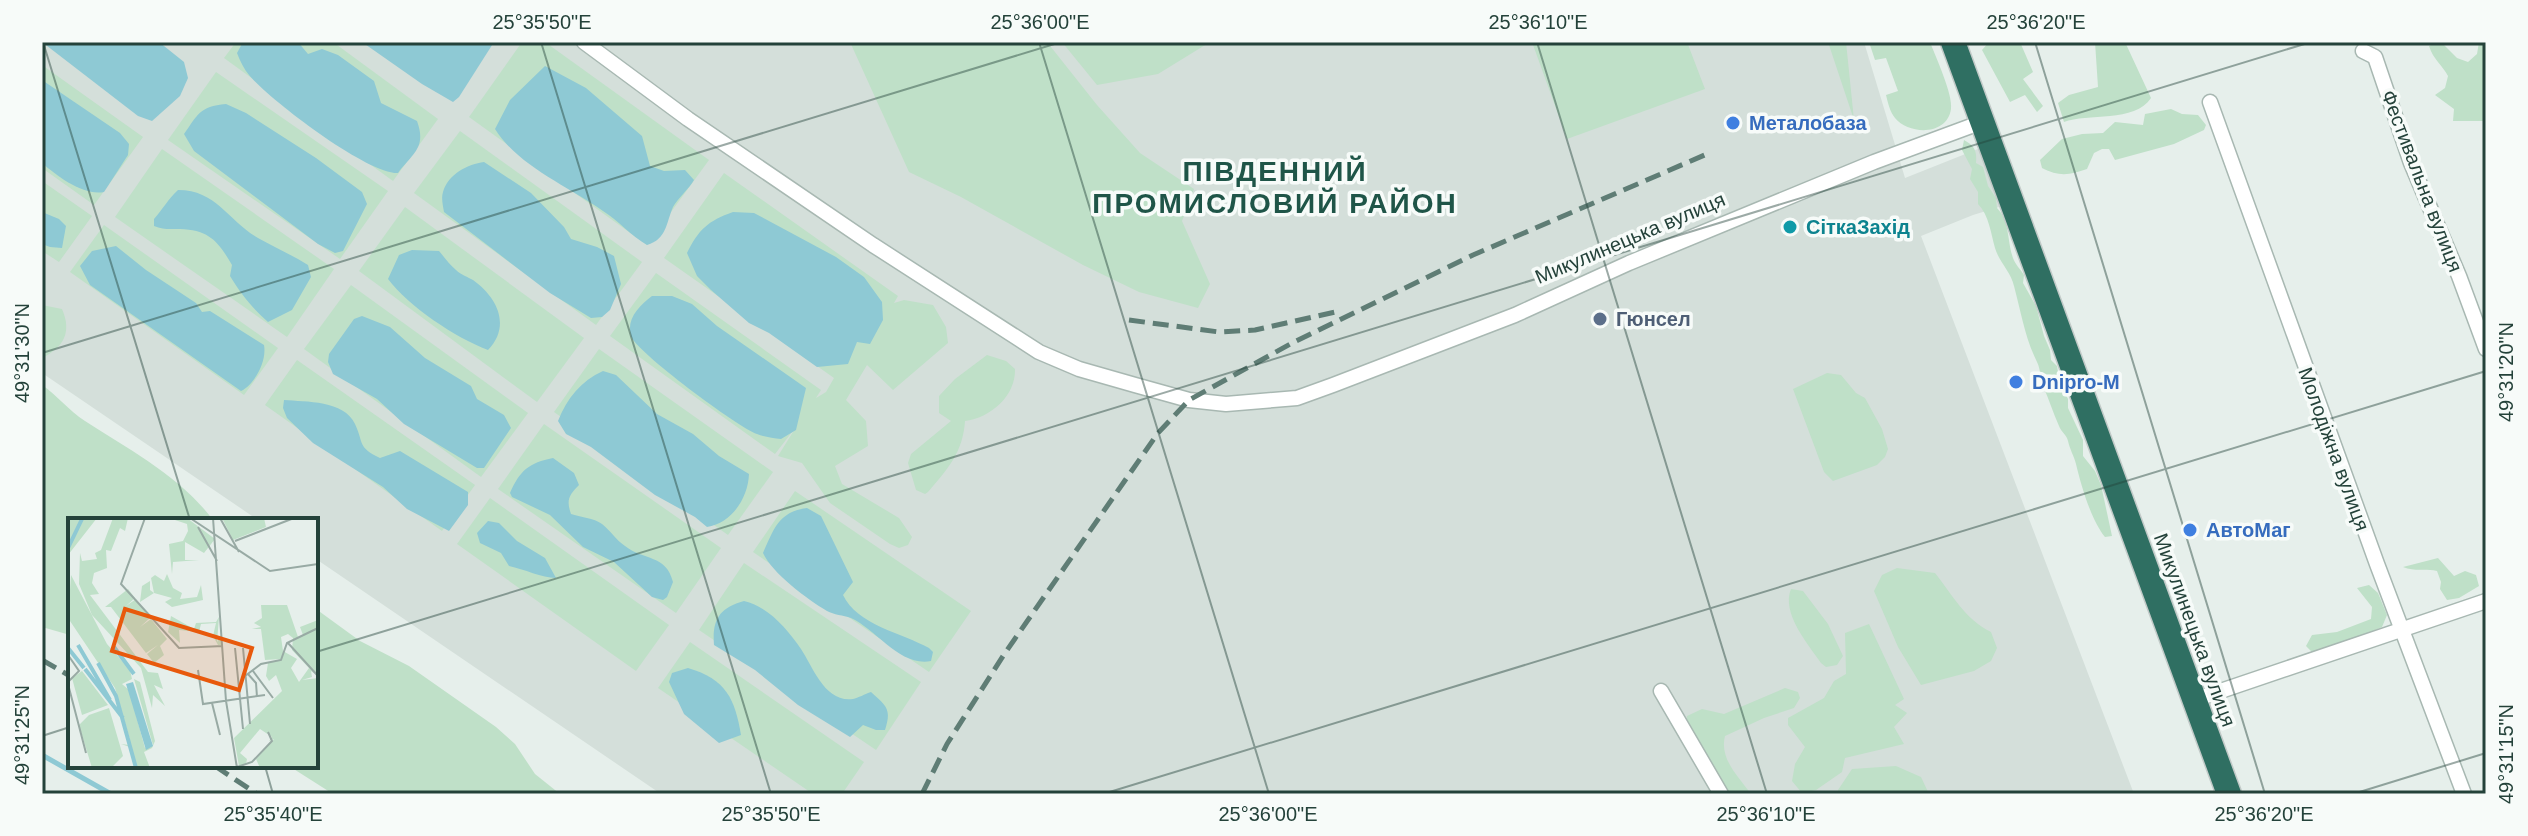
<svg xmlns="http://www.w3.org/2000/svg" width="2528" height="836" font-family="Helvetica,sans-serif">
<style>
.built{fill:#d4dfda}
.green{fill:#bfe0c8}
.water{fill:#8ec9d4}
.lines{fill:none;stroke-linecap:round;stroke-linejoin:round}
.stream{stroke:#8ec9d4;stroke-width:5}
.street-casing{stroke:#a8b8b2;stroke-width:17}
.highway-casing{stroke:#c2cac8;stroke-width:27}
.street{stroke:#fff;stroke-width:14}
.highway{stroke:#2f6f62;stroke-width:24}
.rail{stroke:#5f7d75;stroke-width:5;stroke-dasharray:16 8;stroke-linecap:butt}
.ticks{fill:none;stroke:#24423a;stroke-width:2;stroke-opacity:0.45}
.shop-dot{fill:#3f7fe0;stroke:#f7fbf9;stroke-width:3}
.culture-dot{fill:#0f9aa8;stroke:#f7fbf9;stroke-width:3}
.service-dot{fill:#5c6f8a;stroke:#f7fbf9;stroke-width:3}
.labels{text-anchor:middle;stroke-width:7;stroke-linejoin:round;paint-order:stroke}
.shop-label{font-size:20px;font-weight:bold;fill:#366cbe;stroke:#f7fbf9;text-anchor:start}
.street-label{font-size:20px;fill:#24423a;stroke:#f7fbf9}
.culture-label{font-size:20px;font-weight:bold;fill:#0d838f;stroke:#f7fbf9;text-anchor:start}
.service-label{font-size:20px;font-weight:bold;fill:#4e5e75;stroke:#f7fbf9;text-anchor:start}
.district-label{font-size:28px;font-weight:bold;letter-spacing:2px;fill:#1f5548;stroke:#f7fbf9}
.inset-river{fill:none;stroke:#8ec9d4;stroke-width:4}
.inset-road{fill:none;stroke:#98aaa4;stroke-width:2}
.view{fill:#e8590c;fill-opacity:0.15;stroke:#e8590c;stroke-width:4}
.inset-edge{fill:none;stroke:#24423a;stroke-width:4}
.neatline{fill:none;stroke:#24423a;stroke-width:3}
.ticks-label{font-size:20px;text-anchor:middle;fill:#24423a}
</style>
<rect width="100%" height="100%" fill="#e6efeb"/>
<polygon class="built" points="42,42 1864,42 1905,178 1998,141 2019,201 1973,215 1921,236 2134,794 661,794 316,559 316,520 258,520 42,373"/>
<g class="green">
<polygon points="236,42 333,42 438,119 393,181 224,58"/>
<polygon points="522,42 545,42 709,160 647,245 469,117"/>
<polygon points="850,42 1047,42 1097,105 1140,153 1194,189 1182,221 1210,284 1198,308 1139,292 1083,265 961,197 909,172"/>
<polygon points="1062,42 1210,42 1158,74 1097,85"/>
<polygon points="1532,42 1687,42 1705,89 1567,139"/>
<polygon points="1828,42 1846,42 1854,120"/>
<path d="M1869,42H1930C1936,58 1953,94 1951,109C1947,136 1909,135 1895,118C1890,112 1888,103 1886,95L1898,91L1886,58L1875,60Z"/>
<polygon points="1989,42 2020,42 2033,72 2023,79 2043,106 2037,112 2025,95 2010,102 1982,50"/>
<path d="M2095,42H2125L2151,98C2135,123 2087,113 2064,122L2058,103L2069,95L2098,87Z"/>
<path d="M2437,42H2441L2457,58L2468,62L2477,54L2479,42H2486V121H2453L2454,109L2435,95L2445,88L2448,76C2442,65 2433,59 2429,46Z"/>
<polygon points="42,65 143,137 94,205 42,168"/>
<polygon points="216,72 388,191 340,259 168,140"/>
<path d="M2171,109L2182,114L2198,115L2206,125L2204,130L2174,144L2115,160L2109,149H2102L2094,153L2087,169C2070,175 2059,177 2042,168L2040,160L2062,139L2082,134L2103,133L2115,122L2143,125L2145,114Z"/>
<polygon points="460,131 642,262 596,325 414,193"/>
<path d="M1964,140C1975,146 1977,151 1976,163L1983,167L1988,186L1996,198L1997,208C2010,221 2007,241 2013,258C2015,264 2021,270 2024,275L2023,283L2036,306L2044,336L2050,350L2051,360L2057,366L2060,384L2068,399V408L2083,440V456L2095,471L2101,485L2112,536L2105,537C2091,520 2081,485 2076,464C2074,456 2070,450 2068,441C2067,435 2061,432 2059,426C2053,413 2049,399 2043,386C2040,379 2041,370 2037,362C2025,338 2021,312 2014,286C2011,272 1999,262 1995,248C1991,234 1989,215 1978,204V192L1970,179L1972,169L1962,150Z"/>
<polygon points="162,149 334,269 287,337 115,217"/>
<polygon points="724,173 898,296 894,303 904,300 933,305 946,327 948,343 893,390 867,365 846,400 866,421 868,446 835,466 842,484 899,518 912,537 908,545 899,548 890,544 830,503 802,463 778,456 796,427 775,454 610,336 656,273 821,390 816,398 826,392 834,378 664,258"/>
<polygon points="42,181 92,216 59,262 42,251"/>
<polygon points="405,207 584,338 537,402 359,271"/>
<polygon points="104,225 278,348 244,395 70,272"/>
<polygon points="351,285 528,413 481,477 304,349"/>
<path d="M42,305L62,309C72,332 64,347 42,358Z"/>
<polygon points="599,349 773,472 728,535 554,412"/>
<path d="M987,355L1006,361L1015,369C1016,396 990,418 965,421C963,452 948,469 928,492L925,494L916,490L908,463L911,454L951,421L939,413V396L955,379Z"/>
<polygon points="297,360 475,485 442,531 265,405"/>
<polygon points="1827,373 1841,375 1856,393 1865,398 1882,429 1888,449 1885,457 1877,465 1833,481 1824,472 1793,389"/>
<path d="M42,385C57,395 69,411 85,421C130,450 181,477 213,520H70V635L42,627Z"/>
<polygon points="544,424 721,548 676,613 498,489"/>
<polygon points="795,491 971,611 929,672 753,552"/>
<polygon points="490,498 669,625 636,671 457,544"/>
<path d="M2438,558L2454,576L2465,571L2476,575L2479,586L2459,598L2447,600L2440,589L2441,582L2437,571C2424,568 2415,572 2403,567Z"/>
<polygon points="744,563 921,682 876,750 699,630"/>
<path d="M1897,568L1935,573C1953,596 1965,619 1991,632L1997,648L1991,661L1974,671L1921,685L1898,647L1874,591L1882,575Z"/>
<polygon points="2369,585 2378,593 2387,615 2382,627 2348,642 2313,653 2306,646 2312,635 2337,632 2371,619 2372,607 2357,588"/>
<path d="M1791,589L1803,591L1828,624L1843,656L1837,665L1826,667L1821,663C1808,644 1781,613 1791,589Z"/>
<polygon points="316,609 360,641 409,666 496,727 515,744 535,774 560,794 333,794 289,766 316,766"/>
<polygon points="1869,624 1904,699 1895,705 1907,713 1894,727 1904,744 1845,758 1842,772 1816,790 1802,793 1792,781 1795,764 1805,747 1788,725 1788,718 1824,698 1834,681 1846,674 1845,633"/>
<polygon points="690,642 864,762 842,794 813,794 658,688"/>
<path d="M1785,688L1798,692L1800,698L1794,708L1764,718L1725,736C1719,759 1739,777 1751,794H1724L1686,724L1687,716L1702,709L1724,714Z"/>
<polygon points="1896,766 1921,777 1929,794 1838,794 1838,790 1852,769"/>
</g>
<g class="water">
<polygon points="42,42 159,42 184,62 188,78 180,96 152,121 138,116"/>
<path d="M243,42H298L308,54L322,49L338,55L374,81L381,103L417,121C427,148 412,154 398,173C367,174 270,100 249,75C244,69 240,61 237,53Z"/>
<polygon points="362,42 494,42 459,97 453,102 422,84"/>
<path d="M545,66L586,88L642,136L650,166L664,171L685,170L694,180C688,190 678,198 673,207C666,223 667,239 647,245C631,236 619,221 603,211C568,186 519,167 495,129L510,100Z"/>
<path d="M42,80L120,133L129,144L128,155L104,192C83,196 57,176 42,163Z"/>
<path d="M226,104L246,113L316,158L362,192L367,204L343,251L335,253L318,244L194,151L184,134C197,116 199,106 226,104Z"/>
<path d="M484,162L531,193L564,227L571,239L597,247L614,256L621,284L610,310L602,317L591,318L550,293L444,212C443,206 441,198 443,192C448,174 468,164 484,162Z"/>
<path d="M178,190C217,190 228,221 258,238C274,247 292,255 308,265L311,277L292,310L268,322C252,308 241,294 230,276L232,265C218,241 209,230 180,229C170,229 163,230 154,226V219C163,209 168,199 178,190Z"/>
<polygon points="42,212 59,219 66,226 62,248 50,247 42,244"/>
<path d="M733,212L754,213L836,257L864,277L882,302L883,320L870,344L857,342L848,364L817,367L769,333L749,323L711,290L697,276L687,253C699,229 708,221 733,212Z"/>
<path d="M116,246L146,270L196,303L202,312L210,311L264,345C267,361 255,384 241,391L90,285L80,266L92,251Z"/>
<path d="M412,250L439,251C445,258 450,265 456,270C461,275 468,277 473,280C498,298 511,326 488,350C456,338 408,306 388,279L399,255Z"/>
<path d="M652,296H672L692,304L717,326L806,388L796,430L781,439C773,438 764,437 757,434C739,428 635,351 631,336C626,319 639,306 652,296Z"/>
<polygon points="362,316 390,327 425,358 471,386 477,399 504,415 511,428 484,468 477,468 404,424 377,399 333,374 328,362 329,354 354,319"/>
<path d="M603,371L616,375L657,414L693,434L719,456L749,474C748,498 732,523 707,527L695,517L655,495L591,447L566,434L558,421C567,398 581,381 603,371Z"/>
<path d="M284,400C306,402 344,400 355,424C364,443 357,447 380,458L400,451L468,492V505L449,531L407,509L383,487L313,443L287,418L283,408Z"/>
<path d="M553,458L574,473L579,485C569,495 566,500 571,514C580,517 594,518 602,524C610,530 616,540 625,546C644,561 666,554 673,582L667,597L663,600L652,597L614,562L583,547L550,515L512,497L510,493C520,470 529,463 553,458Z"/>
<path d="M807,508L821,516L853,582L843,595C857,625 902,633 929,648L933,652L931,661C900,667 877,630 851,618C843,615 834,615 827,611C807,599 772,573 763,553C774,529 778,512 807,508Z"/>
<path d="M488,521L499,523L517,541L545,558L556,578C542,578 524,569 509,566L501,553L480,543L477,533Z"/>
<path d="M744,601C769,607 787,629 801,649C813,667 825,703 853,699C858,698 865,694 871,692C886,706 892,708 885,730H876L863,725L850,737L798,705L755,670L714,645C712,620 719,608 744,601Z"/>
<path d="M688,668C726,679 735,699 741,735L719,743L684,714L669,682L672,673Z"/>
</g>
<g class="lines">
<polyline class="stream" points="42,755 111,794"/>
<defs>
<g id="street">
<polyline points="584,42 688,119 873,245 1039,352 1079,369 1135,385 1189,400 1226,404 1297,398 1333,385 1515,315 1629,263 1874,162 1982,122"/>
<polyline points="2363,51 2375,57 2411,163 2459,276 2486,349"/>
<polyline points="2210,102 2377,564 2464,794"/>
<polyline points="1661,691 1721,794"/>
<polyline points="2194,700 2486,601"/>
</g>
<polyline id="highway" points="1953,42 2229,794"/>
</defs>
<use href="#street" class="street-casing"/>
<use href="#highway" class="highway-casing"/>
<use href="#street" class="street"/>
<use href="#highway" class="highway"/>
<g class="rail">
<polyline points="1129,320 1219,332 1255,330 1340,311"/>
<polyline points="42,660 70,676"/>
<polyline points="215,766 257,794"/>
<polyline points="922,794 947,744 1005,653 1158,433 1189,400 1294,342 1473,255 1707,154"/>
</g>
</g>
<path class="ticks" d="M43,42L190,520M541,42L771,794M1039,42L1269,794M1537,42L1767,794M2035,42L2265,794M42,353L1061,42M316,652L2311,42M42,736L70,727M265,766L273,794M1103,794L2486,371M2353,794L2486,753"/>
<g class="shop-dot">
<circle cx="1733" cy="123" r="8"/>
<circle cx="2016" cy="382" r="8"/>
<circle cx="2190" cy="530" r="8"/>
</g>
<circle class="culture-dot" cx="1790" cy="227" r="8"/>
<circle class="service-dot" cx="1600" cy="319" r="8"/>
<g class="labels">
<g class="shop-label">
<text x="1749" y="130">Металобаза</text>
<text x="2032" y="389">Dnipro-M</text>
<text x="2206" y="537">АвтоМаг</text>
</g>
<g class="street-label">
<text transform="translate(2422 181) rotate(69)" y="7">Фестивальна вулиця</text>
<text transform="translate(1630 238) rotate(-23)" y="7">Микулинецька вулиця</text>
<text transform="translate(2334 449) rotate(70)" y="7">Молодіжна вулиця</text>
<text transform="translate(2195 630) rotate(70)" y="7">Микулинецька вулиця</text>
</g>
<g class="culture-label">
<text x="1806" y="234">СіткаЗахід</text>
</g>
<g class="service-label">
<text x="1616" y="326">Гюнсел</text>
</g>
<g class="district-label">
<text x="1275" y="181">ПІВДЕННИЙ<tspan x="1275" dy="32">ПРОМИСЛОВИЙ РАЙОН</tspan></text>
</g>
</g>
<g transform="translate(68 518)">
<rect width="250" height="250" fill="#e6efeb"/>
<path d="M0,0H29L0,37ZM45,0H60L57,13L52,10L43,33L38,32L39,50L26,55L24,65L31,76L22,77L80,154L90,155L95,171L86,167L97,188L85,177L84,190L73,150L24,97L11,66L12,35L14,43L29,41L27,35L33,32ZM101,0H119L147,21L136,35L117,24V42H131L105,44L104,56L101,26L115,23L120,13L119,6ZM154,0H196L198,9L165,22ZM99,56L105,70L114,75L112,81L129,79L133,67L135,82L104,89L97,84L104,80L86,75L72,84L74,68L82,63V72L86,75L83,60L87,57L96,63ZM3,57L39,126L62,152L64,161L54,166L61,172L77,230L85,227L66,161L72,164L87,223L84,230L76,234L82,250H69L62,229L53,226L61,227L62,222L47,170L0,100ZM60,71L67,80L58,88L68,81L82,100L72,109L83,101L99,121L92,128L96,137L86,145L79,136L90,127L78,135L43,89H37ZM193,87H219L230,119L235,117L232,109L250,102V158L243,153L244,159L234,162L250,160V250H192L188,241L206,221L201,223L204,219L192,211L172,235L179,241L178,246L171,248L166,220L214,173L208,157L201,163L198,158L200,145L213,141L197,142L193,111H184L193,109L186,105L194,100ZM220,116L225,120L224,132L241,150L231,164L223,150L229,141L215,133L213,119ZM103,98L126,111L128,105L148,104L151,99L149,124L153,117V127H150L145,118L148,105L133,106L131,114L111,112L112,125L100,114ZM14,153L40,187L14,197L4,160ZM41,190L55,238L43,250H24L11,207L21,197Z" fill="#bfe0c8" fill-rule="evenodd"/>
<path d="M65,164L85,228L78,232L58,166Z" fill="#8ec9d4"/>
<path class="inset-river" d="M0,30L14,1M10,127L42,182M46,129L66,156M0,130L16,150M30,145L48,178L68,250M17,151L55,200"/>
<path class="inset-road" d="M77,0L53,66L111,130L155,128M122,0L202,53L250,46M145,0L158,183L169,250M152,0L171,34M130,9L149,43M167,23L226,0M220,125L250,158M167,130L175,211M175,130L182,206M0,137L11,153L0,164M130,152L135,186L197,177M185,153L205,180M180,156L188,165L189,179M177,158L193,146L213,142L219,125L250,110M0,166L18,235M144,185L152,217M169,249L184,244L204,223L200,214"/>
<path class="view" d="M57,91L184,130L171,172L44,133Z"/>
<rect width="250" height="250" class="inset-edge"/>
</g>
<rect width="2528" height="836" fill="none" stroke="#f7fbf9" stroke-width="88"/>
<rect x="44" y="44" width="2440" height="748" class="neatline"/>
<g class="ticks-label">
<text x="542" y="29">25°35'50"E</text>
<text x="1040" y="29">25°36'00"E</text>
<text x="1538" y="29">25°36'10"E</text>
<text x="2036" y="29">25°36'20"E</text>
<text transform="translate(22 353) rotate(-90)" y="7">49°31'30"N</text>
<text transform="translate(2506 372) rotate(-90)" y="7">49°31'20"N</text>
<text transform="translate(22 735) rotate(-90)" y="7">49°31'25"N</text>
<text transform="translate(2506 754) rotate(-90)" y="7">49°31'15"N</text>
<text x="273" y="821">25°35'40"E</text>
<text x="771" y="821">25°35'50"E</text>
<text x="1268" y="821">25°36'00"E</text>
<text x="1766" y="821">25°36'10"E</text>
<text x="2264" y="821">25°36'20"E</text>
</g>
</svg>
